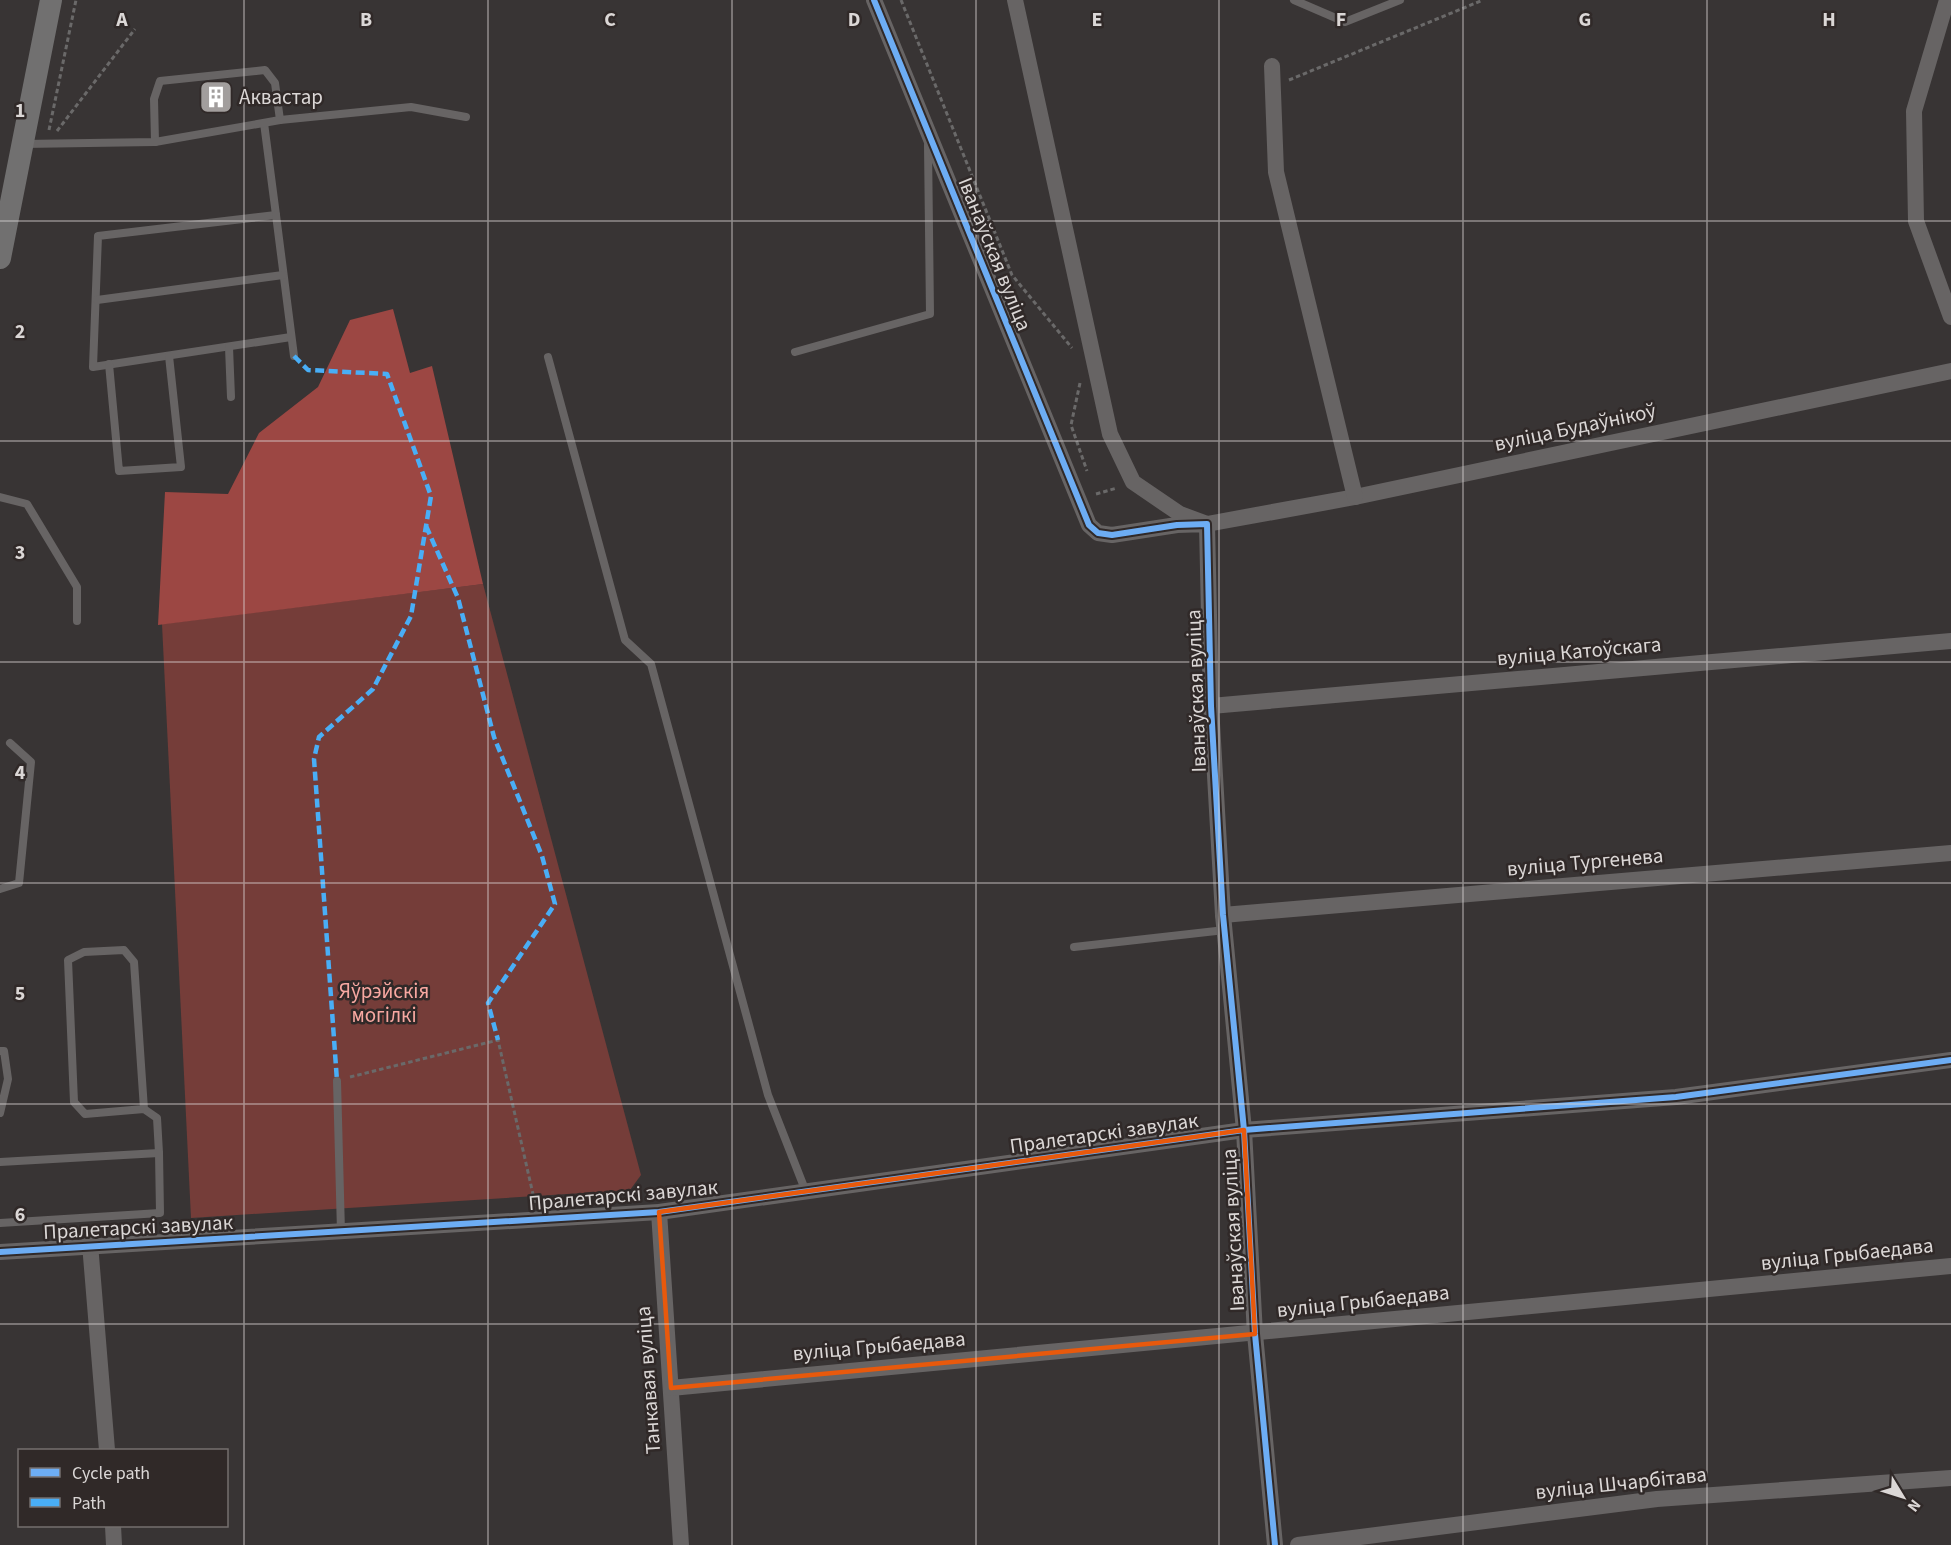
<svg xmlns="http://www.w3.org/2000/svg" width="1951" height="1545" font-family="'Source Sans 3',sans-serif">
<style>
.green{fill:#753d39}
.forest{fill:#9c4743}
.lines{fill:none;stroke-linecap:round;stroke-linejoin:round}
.path{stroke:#6a6969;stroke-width:3;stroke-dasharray:4.5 3;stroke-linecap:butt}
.lane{stroke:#676464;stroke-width:8}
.street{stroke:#676464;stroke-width:16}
.secondary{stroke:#717070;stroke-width:22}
.quiet{stroke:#49aef6;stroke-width:4.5;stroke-dasharray:9 4.5;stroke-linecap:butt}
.cycleway-casing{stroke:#302928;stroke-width:10}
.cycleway{stroke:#6dadf4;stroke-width:6}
.marked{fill:none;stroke:#e8590c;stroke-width:4.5;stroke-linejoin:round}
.grid{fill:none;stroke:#dbd7d6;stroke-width:1.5;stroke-opacity:0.55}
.labels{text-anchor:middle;stroke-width:5;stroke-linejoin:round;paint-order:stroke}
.poi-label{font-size:21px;fill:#dbd7d6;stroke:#302928;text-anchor:start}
.street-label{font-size:21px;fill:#dbd7d6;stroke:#302928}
.park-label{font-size:21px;fill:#f8a8a1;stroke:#302928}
.grid-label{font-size:20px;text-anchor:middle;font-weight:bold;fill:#dbd7d6;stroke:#302928;stroke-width:5;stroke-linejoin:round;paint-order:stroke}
</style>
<rect width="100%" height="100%" fill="#383434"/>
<polygon class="green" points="483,584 641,1175 630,1190 191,1218 162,624"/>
<polygon class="forest" points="393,309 410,373 432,366 483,584 158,625 165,492 228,494 259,433 318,387 350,320"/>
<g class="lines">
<g class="path">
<polyline points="901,0 1012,275 1072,348"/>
<polyline points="1289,80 1483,0"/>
<polyline points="49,130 76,0"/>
<polyline points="57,131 135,29"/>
<polyline points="1080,383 1071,425 1087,471"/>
<polyline points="1096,494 1117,488"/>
<polyline points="350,1077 498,1040 535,1203"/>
</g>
<g class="lane">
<polyline points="1294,0 1345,22 1400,0"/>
<polyline points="264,123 276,215 98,236 93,367 291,337"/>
<polyline points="155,142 154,99 160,81 265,70 275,83 280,120"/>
<polyline points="23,144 155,142 280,120 411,107 466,117"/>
<polyline points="276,215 294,356"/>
<polyline points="97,300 283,275"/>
<polyline points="229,347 231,397"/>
<polyline points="795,352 930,314 928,145"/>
<polyline points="548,357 625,640 651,664 768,1095 806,1192"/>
<polyline points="109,364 119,471 181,467 169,356"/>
<polyline points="0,497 27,504 77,587 77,621"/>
<polyline points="0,889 19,883 31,762 10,743"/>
<polyline points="1074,947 1225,930"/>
<polyline points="0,1051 4,1051 8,1079 0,1113"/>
<polyline points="337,1081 341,1232"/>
<polyline points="144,1109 85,1114 74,1102 68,960 84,952 124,950 134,962 144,1109 157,1118 159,1153"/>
<polyline points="0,1162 159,1153 160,1213 0,1223"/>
</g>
<g class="street">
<polyline points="874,0 1089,525 1098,533 1112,535 1177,525 1207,524 1211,706 1223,915 1244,1130 1255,1334 1275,1545"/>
<polyline points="1015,0 1110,434 1133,482 1180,514 1207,524 1355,497 1951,371"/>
<polyline points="1947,0 1914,111 1916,221 1951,317"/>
<polyline points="1272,66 1276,172 1355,497"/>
<polyline points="1211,706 1951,641"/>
<polyline points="1223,915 1951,853"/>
<polyline points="659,1212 681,1545"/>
<polyline points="90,1244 107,1450"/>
<polyline points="0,1252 659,1212 1244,1130 1676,1097 1951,1060"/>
<polyline points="671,1388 1951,1266"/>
<polyline points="113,1526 114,1545"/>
<polyline points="1298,1545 1657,1499 1951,1478"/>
</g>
<polyline class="secondary" points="0,258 51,0"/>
<g class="quiet">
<polyline points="294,356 308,370 387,374 431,496 411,616 373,689 319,737 314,759 337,1081"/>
<polyline points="426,526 458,598 494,737 542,856 555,904 488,1003 498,1040"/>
</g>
<defs>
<g id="cycleway">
<polyline points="874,0 1089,525 1098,533 1112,535 1177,525 1207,524 1211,706 1223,915 1244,1130 1255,1334 1275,1545"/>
<polyline points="0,1252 659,1212 1244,1130 1676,1097 1951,1060"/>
</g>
</defs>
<use href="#cycleway" class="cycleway-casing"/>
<use href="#cycleway" class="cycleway"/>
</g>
<path class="marked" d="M1244,1130L1255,1334L671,1388L659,1212Z"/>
<path class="grid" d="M244,0V1545M488,0V1545M732,0V1545M976,0V1545M1219,0V1545M1463,0V1545M1707,0V1545M0,221H1951M0,441H1951M0,662H1951M0,883H1951M0,1104H1951M0,1324H1951"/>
<defs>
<symbol id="building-square" viewBox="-11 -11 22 22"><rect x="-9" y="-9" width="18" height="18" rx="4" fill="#a29e9d" stroke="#302928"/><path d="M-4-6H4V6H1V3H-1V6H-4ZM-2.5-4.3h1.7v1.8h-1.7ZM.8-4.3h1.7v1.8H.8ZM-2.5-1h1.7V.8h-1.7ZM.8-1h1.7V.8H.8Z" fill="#fff"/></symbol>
</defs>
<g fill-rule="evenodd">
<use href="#building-square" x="197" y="78" width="38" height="38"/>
</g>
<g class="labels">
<g class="poi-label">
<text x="239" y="104">Аквастар</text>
</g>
<g class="street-label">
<text transform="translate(995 254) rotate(68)" y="7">Іванаўская вуліца</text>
<text transform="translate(1575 427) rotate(-12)" y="7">вуліца Будаўнікоў</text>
<text transform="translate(1579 651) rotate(-5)" y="7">вуліца Катоўскага</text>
<text transform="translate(1196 691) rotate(-92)" y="7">Іванаўская вуліца</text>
<text transform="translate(1585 862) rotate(-5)" y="7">вуліца Тургенева</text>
<text transform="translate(1104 1133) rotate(-8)" y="7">Пралетарскі завулак</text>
<text transform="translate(623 1195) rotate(-5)" y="7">Пралетарскі завулак</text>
<text transform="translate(138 1227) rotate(-3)" y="7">Пралетарскі завулак</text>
<text transform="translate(1233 1230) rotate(-93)" y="7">Іванаўская вуліца</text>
<text transform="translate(1847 1254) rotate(-6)" y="7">вуліца Грыбаедава</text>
<text transform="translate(1363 1301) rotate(-6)" y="7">вуліца Грыбаедава</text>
<text transform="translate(879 1346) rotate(-5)" y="7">вуліца Грыбаедава</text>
<text transform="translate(648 1380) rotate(-94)" y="7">Танкавая вуліца</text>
<text transform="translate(1621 1483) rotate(-6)" y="7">вуліца Шчарбітава</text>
</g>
<g class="park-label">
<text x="384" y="998">Яўрэйскія<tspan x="384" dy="24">могілкі</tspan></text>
</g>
</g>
<g class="grid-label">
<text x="122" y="26">A</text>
<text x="366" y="26">B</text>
<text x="610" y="26">C</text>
<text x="854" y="26">D</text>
<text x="1097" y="26">E</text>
<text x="1341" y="26">F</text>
<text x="1585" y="26">G</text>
<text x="1829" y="26">H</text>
<text x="20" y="117">1</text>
<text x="20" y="338">2</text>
<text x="20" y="559">3</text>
<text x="20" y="779">4</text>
<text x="20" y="1000">5</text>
<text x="20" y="1221">6</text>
</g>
<rect x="18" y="1449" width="210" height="78" fill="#302928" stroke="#746f6e" stroke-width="1.5"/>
<rect x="30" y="1468" width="30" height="9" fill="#6dadf4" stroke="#746f6e" stroke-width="1.5"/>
<text x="72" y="1479" font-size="18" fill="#dbd7d6">Cycle path</text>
<rect x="30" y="1498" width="30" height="9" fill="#49aef6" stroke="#746f6e" stroke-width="1.5"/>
<text x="72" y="1509" font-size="18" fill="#dbd7d6">Path</text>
<g transform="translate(1903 1497) rotate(128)" stroke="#302928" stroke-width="4.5" paint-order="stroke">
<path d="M0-4.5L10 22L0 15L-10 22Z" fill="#dbd7d6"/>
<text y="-9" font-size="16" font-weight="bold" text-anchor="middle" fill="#dbd7d6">N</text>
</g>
</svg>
